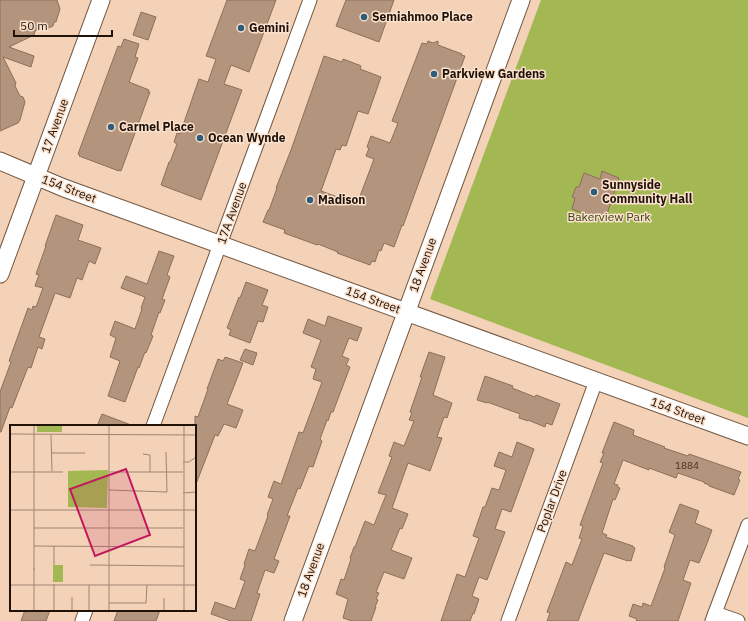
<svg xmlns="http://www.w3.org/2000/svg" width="748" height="621" font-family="'IBM Plex Sans',sans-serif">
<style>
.green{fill:#a3b852}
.building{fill:#b3947c;stroke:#8d7058}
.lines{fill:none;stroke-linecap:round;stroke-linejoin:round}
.minor-casing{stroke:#71553f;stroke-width:15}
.tertiary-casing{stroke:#71553f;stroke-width:19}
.minor{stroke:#fff;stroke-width:13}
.tertiary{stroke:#fff;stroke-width:17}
.poi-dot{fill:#2e5d7c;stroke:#fbe0cc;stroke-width:1.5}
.labels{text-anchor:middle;stroke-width:3;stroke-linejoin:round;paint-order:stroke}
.number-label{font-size:10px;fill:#433226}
.poi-label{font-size:12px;font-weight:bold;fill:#1e1209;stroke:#fbe0cc;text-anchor:start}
.street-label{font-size:12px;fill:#1e1209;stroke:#fbe0cc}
.park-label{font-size:12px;fill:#3a4316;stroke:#fbe0cc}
.inset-road{fill:none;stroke:#9e8572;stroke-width:1}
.view{fill:#c2185b;fill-opacity:0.15;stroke:#c2185b;stroke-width:2}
.inset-edge{fill:none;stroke:#1e1209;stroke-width:2}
</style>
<rect width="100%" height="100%" fill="#f3d2b8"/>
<polygon class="green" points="541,0 748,0 748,418 430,299"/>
<g class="building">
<polygon points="0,0 57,0 60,9 56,22 54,22 53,26 48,28 44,27 35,31 34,35 9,47 34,56 31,67 3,57 16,83 15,86 20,96 23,97 25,102 20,120 18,123 0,131"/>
<polygon points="227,0 276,0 249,72 231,65 224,84 242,90 201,200 161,185 169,162 170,162 177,144 174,142 177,133 180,134 199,79 208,82 216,59 206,56"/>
<polygon points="346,0 394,0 379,42 336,26"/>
<polygon points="141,12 156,17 148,40 133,35"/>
<polygon points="124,39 139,44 135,57 138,58 129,82 149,90 148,92 150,92 121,171 119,170 119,171 79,156 80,155 78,154 118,46 121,47"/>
<polygon points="428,41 433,43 438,41 438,45 462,54 461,55 465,56 403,226 402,225 394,247 384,243 381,251 379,250 375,262 372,261 370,265 337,253 338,252 318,244 317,245 284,233 285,230 263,222 268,210 269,210 277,188 276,188 291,150 324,56 342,62 343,59 359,65 361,66 360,69 381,77 368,114 358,111 346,146 342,145 340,150 336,149 321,191 357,204 374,159 366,156 369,148 367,147 371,136 390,143 398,123 392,121 422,43 427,44"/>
<polygon points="602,171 619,178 607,214 605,213 603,221 572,209 575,198 572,197 576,187 579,187 584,173 600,179"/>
<polygon points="56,215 83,225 78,240 101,248 95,264 89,261 82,280 77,278 70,298 55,293 39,337 45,339 42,349 38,347 31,368 28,367 12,408 10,407 1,432 0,432 0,392 11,362 9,361 28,308 32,310 33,306 36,307 43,288 35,286 39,275 36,274 46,246 45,246"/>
<polygon points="159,251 174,256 167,275 170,277 162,299 165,300 160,313 159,312 151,335 153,336 146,353 145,352 139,368 138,367 125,402 108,396 120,361 110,357 116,338 110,335 115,321 135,329 142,309 141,308 145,297 121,288 126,276 147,284"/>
<polygon points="246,282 268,290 262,305 268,307 263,322 258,321 250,343 229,335 231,330 227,328 239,297 240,298"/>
<polygon points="328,316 362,328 357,341 349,338 342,356 349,359 346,365 350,367 333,412 331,412 328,421 327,420 320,439 322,441 313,467 309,466 300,489 298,488 287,516 290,516 274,559 279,561 274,573 265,570 257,593 260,594 251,621 231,621 211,614 215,602 235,609 245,581 240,579 245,565 244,564 249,549 255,551 268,516 267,515 273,499 268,497 274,481 281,484 299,432 303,433 322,382 313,379 316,369 311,367 321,340 303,333 308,319 325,326"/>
<polygon points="245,349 257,353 253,365 240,360"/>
<polygon points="429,352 445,357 433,395 452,403 447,418 444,417 437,437 442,438 430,471 408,463 392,508 408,514 402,529 400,528 391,550 412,558 404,579 384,572 376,592 379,593 376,599 378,600 375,607 376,607 371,621 352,621 343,618 348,599 336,594 341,579 344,580 351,559 350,558 354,547 355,547 365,521 374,525 386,495 378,493 392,457 389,456 394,442 404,446 414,421 409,420 412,413 410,412 422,377 420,377"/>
<polygon points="225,357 243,363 227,404 243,410 236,428 224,424 218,436 215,435 196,484 195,484 195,416 198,417 208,389 207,389 218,359 223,361"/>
<polygon points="485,376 513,386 512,388 535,397 536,395 560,404 552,425 546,423 545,427 528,420 528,421 519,418 520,414 487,402 487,403 477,400"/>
<polygon points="102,414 131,425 131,426 97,426"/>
<polygon points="614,422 634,430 633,435 665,447 664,448 688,456 689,454 741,472 738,479 740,480 734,495 709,486 709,485 704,483 704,482 678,473 676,478 649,468 649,470 623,460 614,484 618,485 617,487 620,488 615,500 613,499 602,533 607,535 606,537 633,546 633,547 635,548 631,561 628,560 628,561 604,553 578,621 547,621 550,613 547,612 566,562 572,565 582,539 579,538 583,526 580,525 603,463 600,462 604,453 602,453"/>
<polygon points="517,442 534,449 511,512 502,509 495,529 505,532 487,580 479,577 472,596 479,599 474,614 473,613 470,621 441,621 457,574 465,577 479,538 473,536 483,507 485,507 492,488 499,490 506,470 494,466 499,452 512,457"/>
<polygon points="680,504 699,511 695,523 712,530 706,546 699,563 690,560 683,580 691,583 678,621 636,621 637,619 629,616 633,604 642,607 643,603 651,606 665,568 664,567 675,535 669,532"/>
<polygon points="25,610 50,610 46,621 21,621"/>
<polygon points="118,610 160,610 156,621 114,621"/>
</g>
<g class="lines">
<defs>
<g id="minor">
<polyline points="153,426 310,0"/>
<polyline points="715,613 738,621"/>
<polyline points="82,621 86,610"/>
<polyline points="508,621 596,381"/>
<polyline points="712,621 748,525"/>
</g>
<g id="tertiary">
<polyline points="0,161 64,188 748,436"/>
<polyline points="0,274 101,0"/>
<polyline points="293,621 521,0"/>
</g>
</defs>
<use href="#minor" class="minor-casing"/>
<use href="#tertiary" class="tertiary-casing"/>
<use href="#minor" class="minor"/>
<use href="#tertiary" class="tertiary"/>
</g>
<g class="poi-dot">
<circle cx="364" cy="17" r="4"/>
<circle cx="241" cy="28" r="4"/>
<circle cx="434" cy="74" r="4"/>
<circle cx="111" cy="127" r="4"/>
<circle cx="200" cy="138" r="4"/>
<circle cx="594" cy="192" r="4"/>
<circle cx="310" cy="200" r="4"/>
</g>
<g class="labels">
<g class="number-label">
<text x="687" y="469">1884</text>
</g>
<g class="poi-label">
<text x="372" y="21">Semiahmoo Place</text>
<text x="249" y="32">Gemini</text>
<text x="442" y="78">Parkview Gardens</text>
<text x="119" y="131">Carmel Place</text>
<text x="208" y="142">Ocean Wynde</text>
<text x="602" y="189">Sunnyside<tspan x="602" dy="14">Community Hall</tspan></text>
<text x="318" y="204">Madison</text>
</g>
<g class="street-label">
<text transform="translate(55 126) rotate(-70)" y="4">17 Avenue</text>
<text transform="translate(69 189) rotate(21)" y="4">154 Street</text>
<text transform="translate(232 213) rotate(-70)" y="4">17A Avenue</text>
<text transform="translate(423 265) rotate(-70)" y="4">18 Avenue</text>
<text transform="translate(373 300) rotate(20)" y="4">154 Street</text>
<text transform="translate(678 411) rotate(20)" y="4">154 Street</text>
<text transform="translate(552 501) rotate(-70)" y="4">Poplar Drive</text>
<text transform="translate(311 570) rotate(-70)" y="4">18 Avenue</text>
</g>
<g class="park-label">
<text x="609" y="221">Bakerview Park</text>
</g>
</g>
<g transform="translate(10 425)">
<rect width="186" height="186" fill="#f3d2b8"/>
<path d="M27,0H52V7H27ZM98,45L97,83L58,82V46ZM43,140H53V157H43Z" fill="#a3b852"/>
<path class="inset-road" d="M24,0V145M99,0V186M0,9L186,10M41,10L42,46M42,28H75M133,29L140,30V47M173,37H179L186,32M0,47H53M99,47H173M99,65L157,67L156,27M173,68L186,67M0,85H186M24,103H173M24,121L174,122M44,140V121M80,140L174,141M24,143V160M0,160H186M24,160V186M62,172V186M99,178H136L137,160M44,186V159M79,186V160M154,186V173M174,186V0"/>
<path class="view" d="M116,44L140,110L85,131L60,64Z"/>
<rect width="186" height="186" class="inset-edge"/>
</g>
<path d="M14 30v6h98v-6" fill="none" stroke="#1e1209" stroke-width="2"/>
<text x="20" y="30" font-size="12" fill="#1e1209" stroke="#fbe0cc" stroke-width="3" paint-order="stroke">50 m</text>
</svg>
